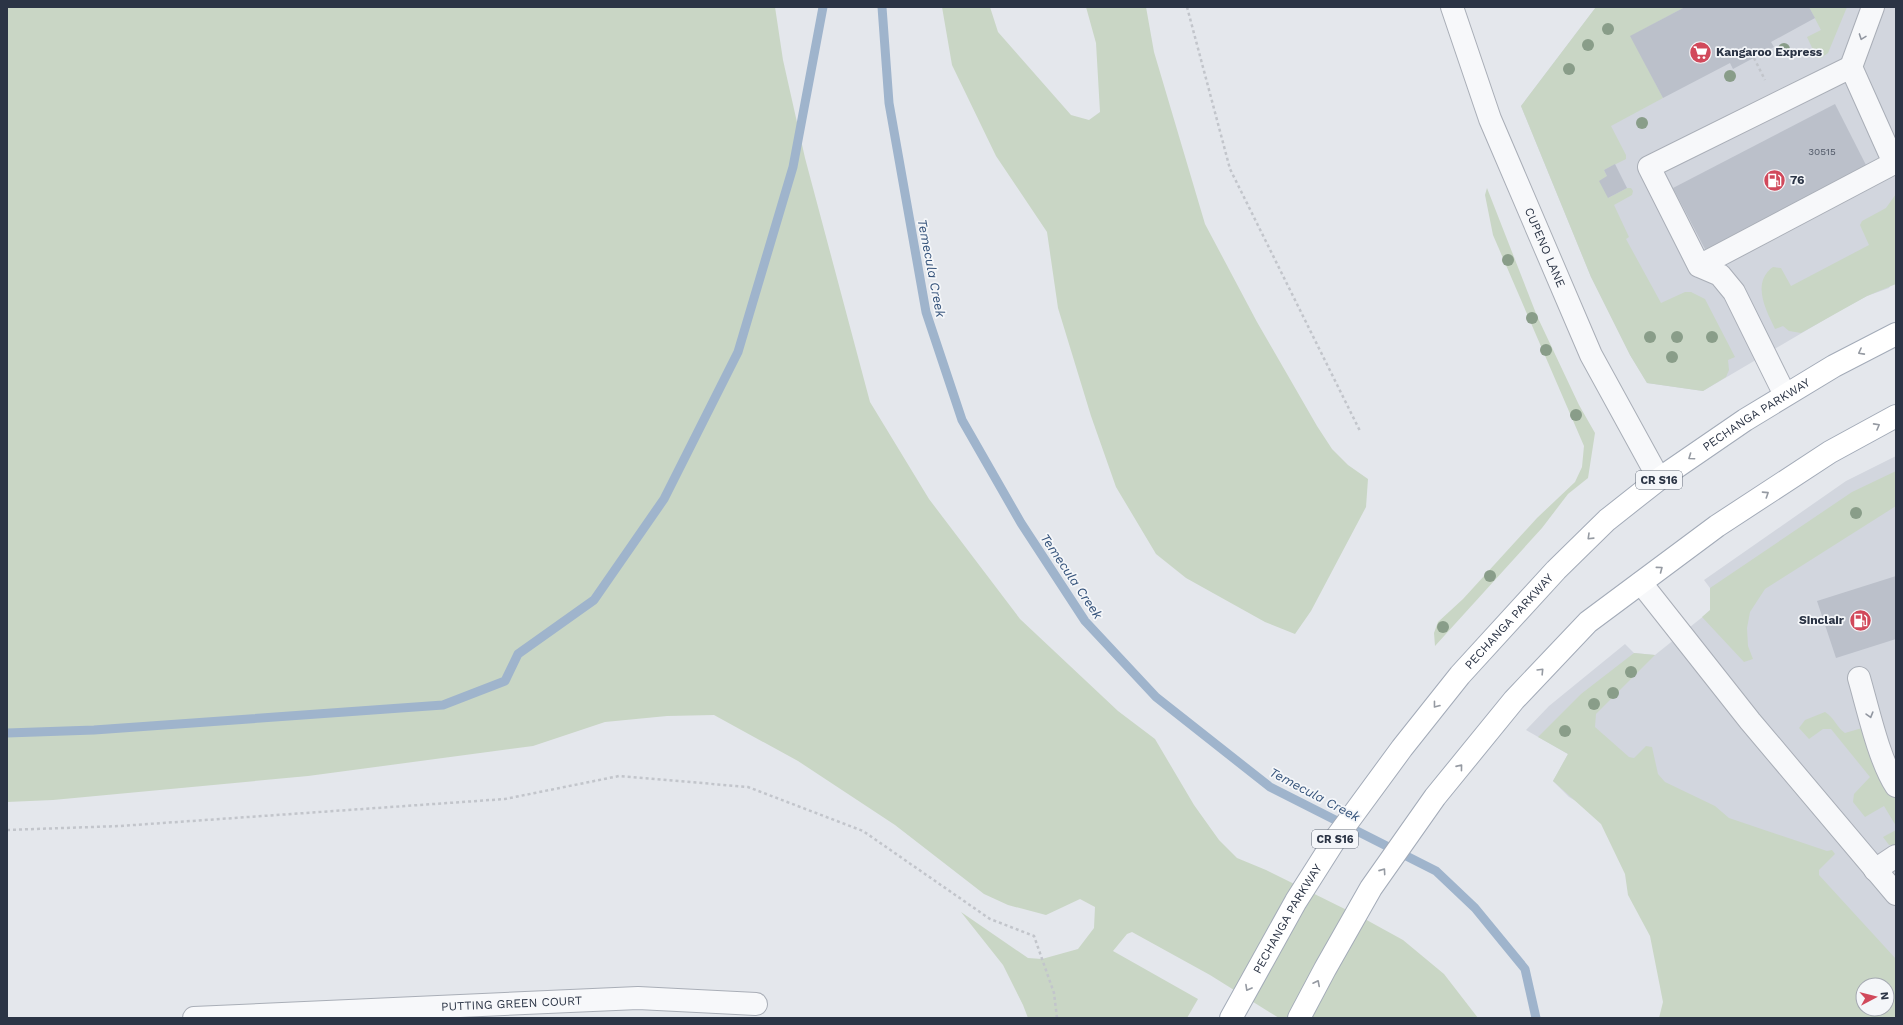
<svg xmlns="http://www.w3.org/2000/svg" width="1903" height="1025" font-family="'Work Sans',sans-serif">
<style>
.built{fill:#d2d6de}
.green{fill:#c9d6c5;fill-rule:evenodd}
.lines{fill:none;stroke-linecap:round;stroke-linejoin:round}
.stream{stroke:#9fb4cc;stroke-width:9}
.building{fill:#bbc0ca}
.minor-casing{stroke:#a9aeb7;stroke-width:24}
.major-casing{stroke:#a3abb8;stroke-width:24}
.path{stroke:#c2c5cb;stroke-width:2.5;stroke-dasharray:3 3;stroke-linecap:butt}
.minor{stroke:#f7f8fa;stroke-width:22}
.major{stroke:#fff;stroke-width:22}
.tree{fill:#899d89}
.oneway{stroke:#9196a0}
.oneway2{stroke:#959aa2}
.labels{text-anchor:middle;stroke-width:3.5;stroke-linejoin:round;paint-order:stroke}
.number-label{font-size:10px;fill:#4f5766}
.shield{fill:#f4f6f9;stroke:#676e7b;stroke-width:1}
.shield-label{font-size:11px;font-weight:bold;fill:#2b3445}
.poi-label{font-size:12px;font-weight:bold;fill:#2b3445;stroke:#f4f6f9;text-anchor:start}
.street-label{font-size:12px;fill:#2b3445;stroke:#f4f6f9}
.water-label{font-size:13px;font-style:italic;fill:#34527a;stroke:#f4f6f9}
</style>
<rect width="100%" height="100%" fill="#e4e7ec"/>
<g class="built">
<polygon points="1596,7 1896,7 1896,275 1889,288 1867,296 1841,310 1703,391 1647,383 1630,355 1591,277 1521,106"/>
<polygon points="1896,456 1896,1015 1887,985 1569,797 1553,781 1568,754 1526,730 1549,706 1625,644 1634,653 1655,655 1710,611 1710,588 1704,580 1846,481"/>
</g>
<g class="green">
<polygon points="7,7 775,7 783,60 805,158 870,402 929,499 1020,619 1118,711 1155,739 1194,805 1219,840 1237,858 1266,870 1363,918 1403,940 1444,974 1478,1018 1279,1018 1210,975 1132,932 1127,934 1113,951 1198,999 1187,1018 1028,1018 1023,1005 1003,965 961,912 1028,958 1042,959 1078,949 1094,928 1095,907 1080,899 1046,915 1008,905 984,894 895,825 798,761 714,715 667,716 605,722 533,746 308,776 53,800 7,802"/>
<polygon points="942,7 990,7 998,32 1071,115 1089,120 1100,112 1096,43 1086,7 1146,7 1154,52 1205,224 1257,322 1317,426 1332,449 1348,465 1368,479 1366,507 1311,611 1295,634 1265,622 1186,578 1156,554 1116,487 1091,416 1058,308 1047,232 996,156 952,65"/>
<polygon points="1596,7 1685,7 1631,36 1663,98 1611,126 1626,155 1626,159 1604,170 1607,176 1608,198 1627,188 1631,188 1633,191 1632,195 1614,205 1629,237 1626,239 1661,303 1685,292 1691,292 1705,299 1735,357 1728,360 1729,370 1726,377 1703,391 1647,383 1630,355 1591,277 1521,106"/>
<polygon points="1809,7 1847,7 1828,53 1821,58 1817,58 1807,37 1821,30"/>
<polygon points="1487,188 1537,316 1579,405 1595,433 1588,478 1568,494 1542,528 1435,646 1434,633 1438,622 1463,599 1537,518 1575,482 1582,467 1584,446 1493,235 1485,195"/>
<path d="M1896,194V284L1867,296L1801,333L1789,331L1783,326L1775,329C1766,310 1751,283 1773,267L1781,268L1791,286L1869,245L1860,225L1862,221L1886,208Z"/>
<polygon points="1896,471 1896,506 1765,589 1750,612 1747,628 1748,646 1753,659 1744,662 1702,617 1710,610 1710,588 1852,492"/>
<path d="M1634,653L1655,655L1596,714L1595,727L1629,757L1634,758L1646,746L1652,747L1658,774L1665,782L1715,806L1729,818L1827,851L1832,850L1835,854L1819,870V875L1896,959V1018H1659L1663,1002L1650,936L1628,895L1625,874L1601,824L1553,781L1568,754L1538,737L1581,694ZM1863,985H1887V1009H1863Z"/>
<path d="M1825,712C1834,717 1837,728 1845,733L1862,728L1888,788L1896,798V826L1884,806L1865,817L1853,802L1854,794L1870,777L1831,729H1823L1809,739L1799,728L1805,720Z"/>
<polygon points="1896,830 1896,845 1889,845 1883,837"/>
</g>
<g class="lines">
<g class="stream">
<polyline points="882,7 889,103 926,312 962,420 1021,523 1085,621 1156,697 1270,787 1436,871 1475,908 1525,969 1536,1018"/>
<polyline points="7,733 94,730 443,705 505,681 518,654 594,600 664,499 738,352 793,167 823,7"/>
</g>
</g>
<g class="building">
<polygon points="1685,7 1809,7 1815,18 1771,42 1774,47 1733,69 1730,63 1663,98 1630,36"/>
<polygon points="1835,104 1867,167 1706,251 1673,188"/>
<polygon points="1615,164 1627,188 1608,198 1599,181 1607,176 1604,170"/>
<polygon points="1896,576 1896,639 1836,658 1817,601"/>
</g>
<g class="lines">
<defs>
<g id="minor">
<path id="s1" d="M1452,7L1490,119L1591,355L1659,479"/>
<polyline points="1851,67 1873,7"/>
<polyline points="1699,266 1649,167 1851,67 1894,163 1699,266 1720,275 1734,292 1785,395"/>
<polyline points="1641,583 1750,721 1896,894"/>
<path d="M1859,678C1868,709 1879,760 1896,786"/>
<polyline points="1875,870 1896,856"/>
<path id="s2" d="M194,1018L638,998L756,1004"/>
</g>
<g id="major">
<path id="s3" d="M1231,1018L1296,901L1336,838L1402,748L1460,675L1556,570L1607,520L1659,479L1745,420L1834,366L1896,334"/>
<polyline points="1299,1018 1325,969 1371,888 1435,797 1514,700 1588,622 1717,526 1830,452 1896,416"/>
</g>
</defs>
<use href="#minor" class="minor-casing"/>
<use href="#major" class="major-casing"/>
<g class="path">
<polyline points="1187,7 1230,169 1360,431"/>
<polyline points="1754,58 1765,80"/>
<polyline points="7,830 120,826 505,799 619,776 748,787 863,831 990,919 1034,936 1054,993 1057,1018"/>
</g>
<use href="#minor" class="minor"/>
<use href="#major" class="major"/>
</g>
<g class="tree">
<circle cx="1608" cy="29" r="6"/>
<circle cx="1588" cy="45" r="6"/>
<circle cx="1784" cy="49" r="6"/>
<circle cx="1569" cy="69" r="6"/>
<circle cx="1730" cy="76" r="6"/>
<circle cx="1642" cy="123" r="6"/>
<circle cx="1508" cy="260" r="6"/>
<circle cx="1532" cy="318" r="6"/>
<circle cx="1650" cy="337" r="6"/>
<circle cx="1677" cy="337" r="6"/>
<circle cx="1712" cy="337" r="6"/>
<circle cx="1546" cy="350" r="6"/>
<circle cx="1672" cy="357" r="6"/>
<circle cx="1576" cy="415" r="6"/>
<circle cx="1856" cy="513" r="6"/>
<circle cx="1490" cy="576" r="6"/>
<circle cx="1443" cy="627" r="6"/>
<circle cx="1631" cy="672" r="6"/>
<circle cx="1613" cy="693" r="6"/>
<circle cx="1594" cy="704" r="6"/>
<circle cx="1565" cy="731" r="6"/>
</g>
<defs><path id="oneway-chevron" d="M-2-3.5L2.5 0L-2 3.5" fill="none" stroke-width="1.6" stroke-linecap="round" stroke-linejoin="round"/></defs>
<g class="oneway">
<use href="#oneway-chevron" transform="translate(1862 37) rotate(110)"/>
<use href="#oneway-chevron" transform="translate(1870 715) rotate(74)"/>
</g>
<g class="oneway2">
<use href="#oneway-chevron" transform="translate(1861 352) rotate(152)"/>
<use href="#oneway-chevron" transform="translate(1877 426) rotate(-29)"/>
<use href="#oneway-chevron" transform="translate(1691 457) rotate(145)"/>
<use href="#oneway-chevron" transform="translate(1766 494) rotate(-33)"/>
<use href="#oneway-chevron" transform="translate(1590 537) rotate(136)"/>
<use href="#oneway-chevron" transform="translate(1660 569) rotate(-37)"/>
<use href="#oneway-chevron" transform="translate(1541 671) rotate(-46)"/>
<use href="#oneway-chevron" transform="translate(1436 705) rotate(128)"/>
<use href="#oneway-chevron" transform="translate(1460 767) rotate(-51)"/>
<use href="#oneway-chevron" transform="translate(1383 871) rotate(-55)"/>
<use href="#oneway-chevron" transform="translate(1317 983) rotate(-63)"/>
<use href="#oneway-chevron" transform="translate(1248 988) rotate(119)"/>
</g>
<defs>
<symbol id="supermarket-disc" viewBox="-11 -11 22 22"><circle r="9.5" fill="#d1495b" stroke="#f4f6f9"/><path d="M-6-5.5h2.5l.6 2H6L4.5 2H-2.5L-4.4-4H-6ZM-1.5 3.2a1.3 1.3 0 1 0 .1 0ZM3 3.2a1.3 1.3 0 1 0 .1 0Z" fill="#fff"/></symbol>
<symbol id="fuel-disc" viewBox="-11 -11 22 22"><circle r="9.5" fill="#d1495b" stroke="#f4f6f9"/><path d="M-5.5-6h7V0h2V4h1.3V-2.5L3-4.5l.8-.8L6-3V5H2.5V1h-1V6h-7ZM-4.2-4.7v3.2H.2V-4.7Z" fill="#fff"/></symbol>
</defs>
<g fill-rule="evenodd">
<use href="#supermarket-disc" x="1688" y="40" width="25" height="25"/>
<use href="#fuel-disc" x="1762" y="168" width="25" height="25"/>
<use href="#fuel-disc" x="1848" y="608" width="25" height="25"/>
</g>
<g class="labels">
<g class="number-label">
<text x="1822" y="155">30515</text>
</g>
<g class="shield">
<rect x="1636" y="471" width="46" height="18" rx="3"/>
<rect x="1312" y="830" width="46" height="18" rx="3"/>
</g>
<g class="shield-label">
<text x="1659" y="484">CR S16</text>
<text x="1335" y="843">CR S16</text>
</g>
<g class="poi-label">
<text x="1716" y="56">Kangaroo Express</text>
<text x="1790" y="184">76</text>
<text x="1844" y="624" text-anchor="end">Sinclair</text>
</g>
<g class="street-label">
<text dy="4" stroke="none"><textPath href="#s1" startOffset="258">CUPENO LANE</textPath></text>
<text dy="4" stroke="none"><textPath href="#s3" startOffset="810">PECHANGA PARKWAY</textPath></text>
<text dy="4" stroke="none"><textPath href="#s3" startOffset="486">PECHANGA PARKWAY</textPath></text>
<text dy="4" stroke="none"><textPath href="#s3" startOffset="114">PECHANGA PARKWAY</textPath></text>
<text dy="4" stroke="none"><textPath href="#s2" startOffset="318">PUTTING GREEN COURT</textPath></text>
</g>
<g class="water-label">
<text transform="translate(932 268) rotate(79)" y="5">Temecula Creek</text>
<text transform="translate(1072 576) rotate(56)" y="5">Temecula Creek</text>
<text transform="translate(1315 794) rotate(28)" y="5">Temecula Creek</text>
</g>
</g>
<rect width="1903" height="1025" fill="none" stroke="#2b3445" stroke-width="16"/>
<g transform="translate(1875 997) rotate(83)"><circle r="19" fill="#f4f6f9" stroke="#a4a8b1"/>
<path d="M0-3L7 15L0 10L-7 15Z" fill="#d1495b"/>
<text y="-6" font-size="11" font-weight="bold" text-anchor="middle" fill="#2b3445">N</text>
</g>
</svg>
